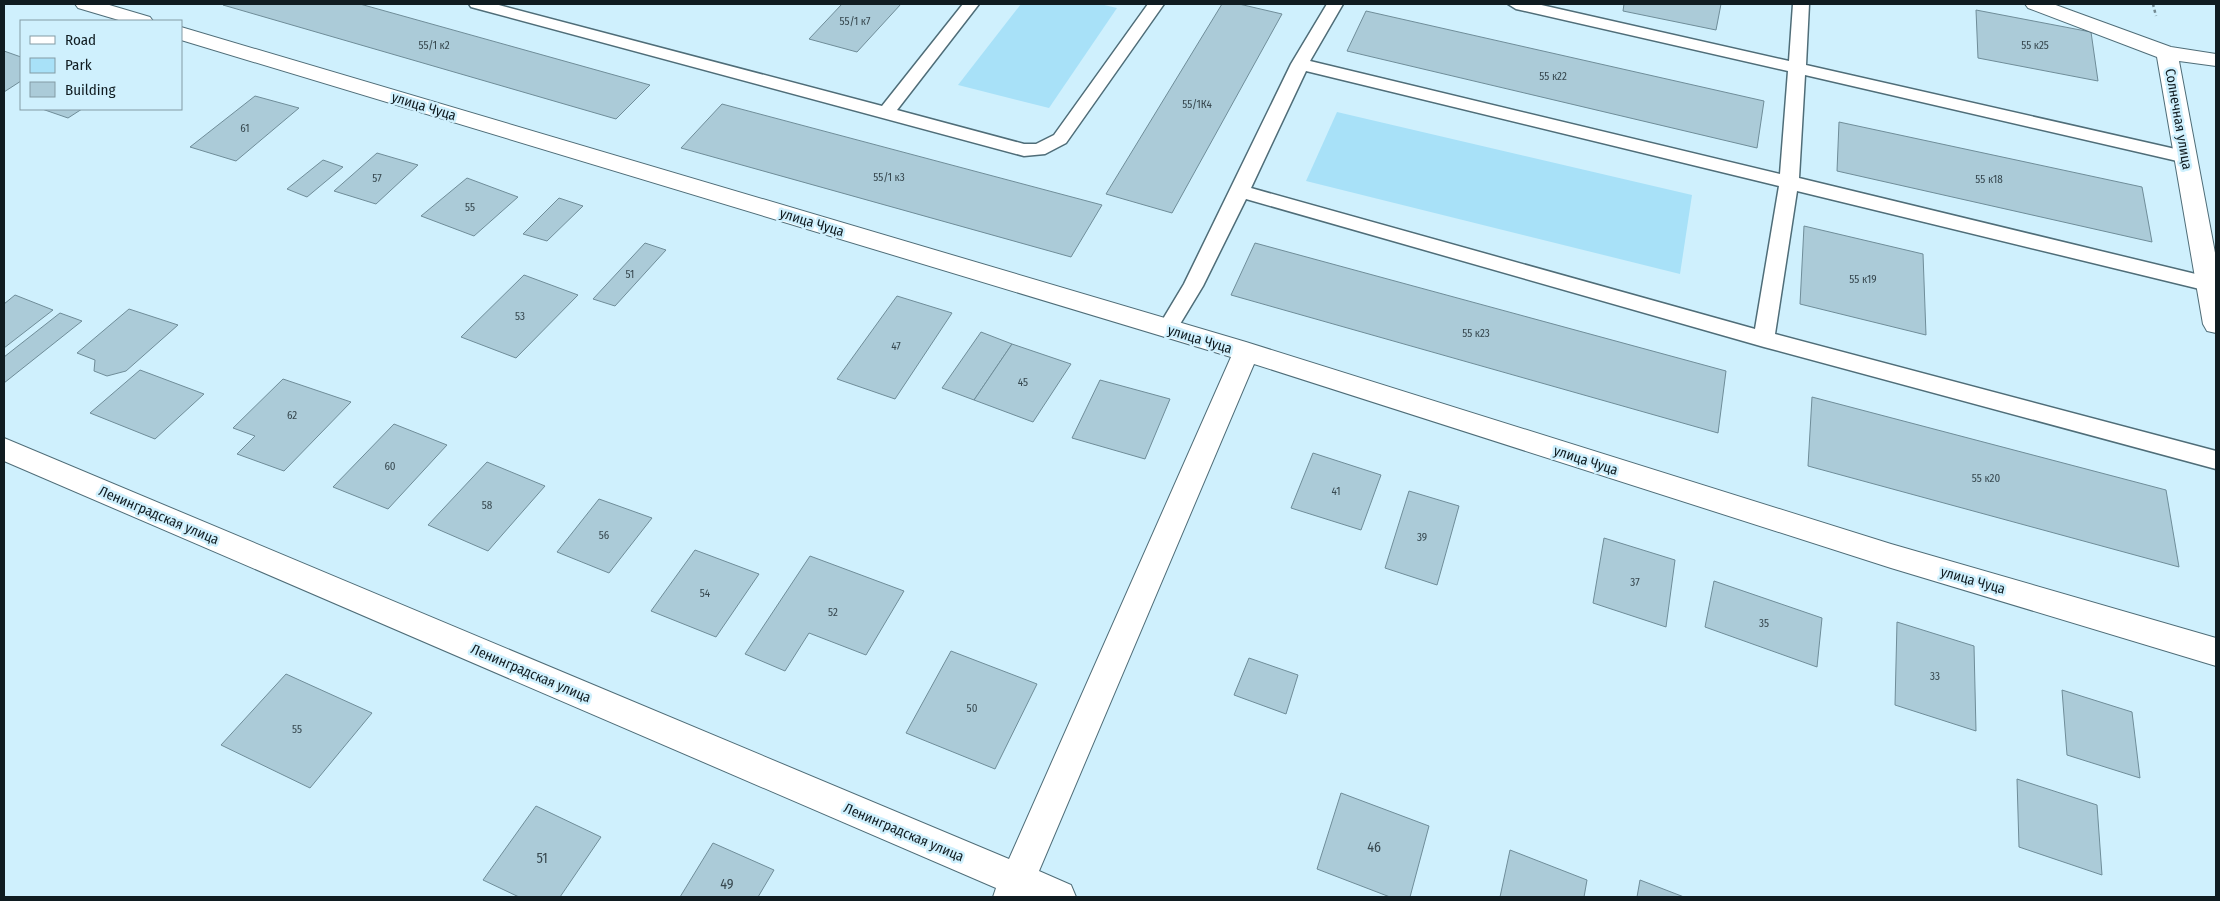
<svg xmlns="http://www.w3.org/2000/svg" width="2220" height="901" font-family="'Fira Sans Condensed',sans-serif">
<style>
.green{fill:#a8e1f8}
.building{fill:#abcbd8;stroke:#6f8d99}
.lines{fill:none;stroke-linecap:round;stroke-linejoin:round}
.service-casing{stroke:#4f6d78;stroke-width:3}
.minor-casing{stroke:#4f6d78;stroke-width:2}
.path{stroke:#718891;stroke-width:2.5;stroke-dasharray:3 3;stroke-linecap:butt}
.service{fill:#fff;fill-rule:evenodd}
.minor{fill:#fff;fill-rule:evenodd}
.labels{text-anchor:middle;stroke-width:5;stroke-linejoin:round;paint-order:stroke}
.number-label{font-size:11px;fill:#37484f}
.street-label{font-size:14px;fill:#101c21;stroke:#cff0fd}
.near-number-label{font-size:14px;fill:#37484f}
</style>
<rect width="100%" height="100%" fill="#cff0fd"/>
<g class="green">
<polygon points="1021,4 1100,4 1117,8 1049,108 958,85"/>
<polygon points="1337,112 1692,195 1680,274 1306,181"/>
</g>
<g class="building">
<polygon points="225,4 360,4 650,85 616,119 223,5"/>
<polygon points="842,4 901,4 857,52 809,39"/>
<polygon points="1222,4 1239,4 1282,14 1172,213 1106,194"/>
<polygon points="1624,4 1721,4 1716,30 1623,11"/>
<polygon points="1976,10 2091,32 2098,81 1978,58"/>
<polygon points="1366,11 1764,101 1757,148 1347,51"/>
<polygon points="4,51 21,57 21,81 4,92"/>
<polygon points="255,96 299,108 236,161 190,147"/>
<polygon points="722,104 1102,205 1071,257 681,148"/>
<polygon points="42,109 82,109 68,118"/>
<polygon points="1839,122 2142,187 2152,242 1837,171"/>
<polygon points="377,153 418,165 376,204 334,191"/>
<polygon points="323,160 343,167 307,197 287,189"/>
<polygon points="467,178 518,197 474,236 421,216"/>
<polygon points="559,198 583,206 547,241 523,234"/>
<polygon points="1804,226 1923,254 1926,335 1800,304"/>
<polygon points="645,243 666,250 615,306 593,299"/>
<polygon points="1255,243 1726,371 1718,433 1231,295"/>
<polygon points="524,275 578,295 516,358 461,337"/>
<polygon points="15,295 53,310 4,348 4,304"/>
<polygon points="897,296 952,313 895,399 837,379"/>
<polygon points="129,309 178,325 126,371 107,376 94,371 95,360 77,353"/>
<polygon points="60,313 82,321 4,383 4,357"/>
<polygon points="981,332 1012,344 974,400 942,388"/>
<polygon points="1012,344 1071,364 1033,422 974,400"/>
<polygon points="140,370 204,394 155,439 90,413"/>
<polygon points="283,379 351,402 284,471 237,454 255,436 233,428"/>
<polygon points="1100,380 1170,399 1145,459 1072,438"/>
<polygon points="1812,397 2166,490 2179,567 1808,466"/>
<polygon points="394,424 447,445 388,509 333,487"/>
<polygon points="1313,453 1381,475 1361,530 1291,508"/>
<polygon points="487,462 545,486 488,551 428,525"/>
<polygon points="1409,491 1459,506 1437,585 1385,568"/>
<polygon points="599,499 652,518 609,573 557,552"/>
<polygon points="1604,538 1675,560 1666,627 1593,603"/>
<polygon points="695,550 759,574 716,637 651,611"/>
<polygon points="810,556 904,591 866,655 809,633 785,671 745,654"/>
<polygon points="1714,581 1822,618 1817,667 1705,627"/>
<polygon points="1897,622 1974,646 1976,731 1895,705"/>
<polygon points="951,651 1037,684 995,769 906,733"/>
<polygon points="1249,658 1298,675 1286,714 1234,695"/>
<polygon points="286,674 372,713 310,788 221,745"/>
<polygon points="2062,690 2132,712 2140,778 2067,755"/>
<polygon points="2017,779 2097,805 2102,875 2019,847"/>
<polygon points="1341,793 1429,826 1410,897 1390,897 1317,869"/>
<polygon points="536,806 601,837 560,897 519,897 483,880"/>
<polygon points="713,843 774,870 758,897 680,897"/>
<polygon points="1510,850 1587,880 1584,897 1500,897"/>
<polygon points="1640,880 1684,897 1637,897"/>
</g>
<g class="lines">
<defs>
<g id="service">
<polygon points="469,4 495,4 882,106 963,4 979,4 897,110 1024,144 1036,144 1054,135 1148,4 1164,4 1066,143 1045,154 1024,156 471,7"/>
<path d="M1327,4H1343L1310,61L1780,174L1788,71L1516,9L1508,4H1537L1789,61L1793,4H1809L1806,65L2193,153L2195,157L2193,161L2186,163L1805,75L1799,178L2208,277L2215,279L2216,287L2208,291L1797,191L1775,334L2216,451V469L1764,347L1246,199L1203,286L1174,334L1167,337L1160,334L1157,329L1184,284L1291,64ZM1306,71L1779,186L1755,329L1251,188Z"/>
</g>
<g id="minor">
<polygon points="75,4 106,4 150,17 153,21 122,21 78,8"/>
<polygon points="2025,4 2053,4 2171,47 2216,54 2216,66 2179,61 2216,258 2216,333 2207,331 2203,324 2157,57 2028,8"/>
<polygon points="181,27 1246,342 1891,544 2216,638 2216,666 1891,568 1254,364 1039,871 1071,885 1076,897 993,897 996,888 4,461 4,438 1009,859 1231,357 181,40"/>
</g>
</defs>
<use href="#service" class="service-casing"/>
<use href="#minor" class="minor-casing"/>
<polyline class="path" points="2153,4 2156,16"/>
<use href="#service" class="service"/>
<use href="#minor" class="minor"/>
</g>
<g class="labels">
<g class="number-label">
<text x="855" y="25">55/1 к7</text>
<text x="434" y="49">55/1 к2</text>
<text x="2035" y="49">55 к25</text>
<text x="1553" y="80">55 к22</text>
<text x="1197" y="108">55/1К4</text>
<text x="245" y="132">61</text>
<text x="889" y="181">55/1 к3</text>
<text x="377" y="182">57</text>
<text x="1989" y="183">55 к18</text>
<text x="470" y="211">55</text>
<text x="630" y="278">51</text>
<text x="1863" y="283">55 к19</text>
<text x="520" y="320">53</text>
<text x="1476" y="337">55 к23</text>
<text x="896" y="350">47</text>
<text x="1023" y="386">45</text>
<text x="292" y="419">62</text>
<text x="390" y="470">60</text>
<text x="1986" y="482">55 к20</text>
<text x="1336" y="495">41</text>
<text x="487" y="509">58</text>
<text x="604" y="539">56</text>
<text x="1422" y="541">39</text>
<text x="1635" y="586">37</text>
<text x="705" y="597">54</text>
<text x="833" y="616">52</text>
<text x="1764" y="627">35</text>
<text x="1935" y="680">33</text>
<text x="972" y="712">50</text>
<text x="297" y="733">55</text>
</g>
<g class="street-label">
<text transform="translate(424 106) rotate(17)" y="5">улица Чуца</text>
<text transform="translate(2179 119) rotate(80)" y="5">Солнечная улица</text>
<text transform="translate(812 222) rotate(17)" y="5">улица Чуца</text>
<text transform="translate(1200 339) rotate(17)" y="5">улица Чуца</text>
<text transform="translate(1586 460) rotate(18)" y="5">улица Чуца</text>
<text transform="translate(159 515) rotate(23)" y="5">Ленинградская улица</text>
<text transform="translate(1973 580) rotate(16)" y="5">улица Чуца</text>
<text transform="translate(531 673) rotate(23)" y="5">Ленинградская улица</text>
<text transform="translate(904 832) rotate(23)" y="5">Ленинградская улица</text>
</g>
<g class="near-number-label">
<text x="1374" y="852">46</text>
<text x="542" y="863">51</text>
<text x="727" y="889">49</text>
</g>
</g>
<rect width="2220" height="901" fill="none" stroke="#101c21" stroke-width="10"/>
<rect x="20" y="20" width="162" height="90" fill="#cff0fd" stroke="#839ba5"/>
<rect x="30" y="36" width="25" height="8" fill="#ffffff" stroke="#839ba5"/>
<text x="65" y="45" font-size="15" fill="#101c21">Road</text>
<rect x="30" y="58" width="25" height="15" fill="#a8e1f8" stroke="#839ba5"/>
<text x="65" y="70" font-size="15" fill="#101c21">Park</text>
<rect x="30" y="82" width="25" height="15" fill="#abcbd8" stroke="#839ba5"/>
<text x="65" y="95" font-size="15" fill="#101c21">Building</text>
</svg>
